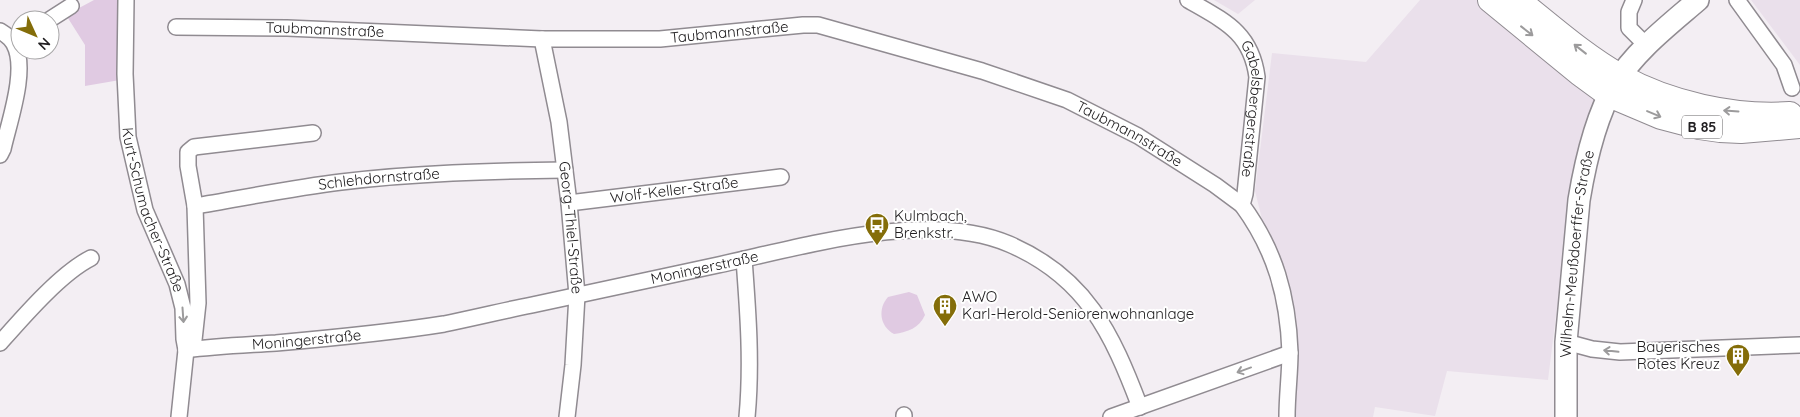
<svg xmlns="http://www.w3.org/2000/svg" width="1800" height="417" font-family="Quicksand,sans-serif">
<style>
.built{fill:#eae0eb}
.green{fill:#e0cae2}
.lines{fill:none;stroke-linecap:round;stroke-linejoin:round}
.street-casing{stroke:#908b91;stroke-width:18}
.secondary-casing{stroke:#908b91;stroke-width:24}
.primary-casing{stroke:#908b91;stroke-width:26}
.street{stroke:#fff;stroke-width:15}
.secondary{stroke:#fff;stroke-width:21}
.primary{stroke:#fff;stroke-width:24}
.oneway{stroke:#9c9b9c}
.labels{text-anchor:middle;stroke-width:4;stroke-linejoin:round;paint-order:stroke}
.shield{fill:#fff;stroke:#646364;stroke-width:1}
.shield-label{font-size:14px;font-weight:bold;fill:#222022}
.street-label{font-size:15px;fill:#222022;stroke:#fff}
.poi-label{font-size:15px;fill:#222022;stroke:#fff;text-anchor:start}
</style>
<rect width="100%" height="100%" fill="#f3eef3"/>
<g class="built">
<polygon points="1214,0 1255,0 1238,14"/>
<polygon points="1420,0 1481,0 1598,93 1563,259 1548,380 1447,371 1435,416 1375,407 1373,417 1294,417 1295,343 1285,272 1264,227 1255,191 1272,53 1366,62"/>
<polygon points="1751,0 1800,0 1800,65"/>
</g>
<g class="green">
<polygon points="94,0 121,0 120,80 85,86 85,45 66,15"/>
<path d="M909,292L917,295L925,315C919,328 908,332 894,334C879,326 878,308 888,297Z"/>
</g>
<g class="lines">
<defs>
<g id="street">
<path id="s1" d="M126,0L125,74L128,137L145,210L177,284L183,308L184,339L186,350L179,417"/>
<path id="s2" d="M1188,0C1224,21 1251,32 1257,77L1245,194L1242,205C1275,250 1288,296 1290,352C1290,373 1287,395 1287,417"/>
<polyline points="1634,0 1629,12 1629,28 1647,46"/>
<polyline points="1737,0 1784,65 1792,88"/>
<polyline points="49,20 71,6"/>
<path id="s3" d="M176,27L287,28L542,39H660L803,25H818L982,71L1067,100L1138,136L1215,185L1242,205"/>
<path d="M0,31C5,34 11,38 14,44C28,69 9,122 3,149L0,155"/>
<path id="s4" d="M542,39L559,122L569,203L577,295L573,365L567,417"/>
<path id="s5" d="M569,203L781,177"/>
<path id="s6" d="M195,206C243,198 292,188 341,182C415,173 490,171 565,170"/>
<path d="M744,259C748,312 752,364 747,417"/>
<polyline points="1566,342 1592,349 1620,352 1800,345"/>
<path d="M0,343C23,317 61,273 91,258"/>
<path id="s7" d="M186,350C216,346 246,345 276,343C332,338 388,333 444,324C473,318 502,311 532,305C594,292 656,278 718,265C802,247 927,209 1009,244C1086,277 1112,333 1140,407"/>
<polyline points="186,350 194,340 198,303 195,206 188,166 188,152 194,147 313,133"/>
<polyline points="904,417 904,415"/>
<polyline points="1111,417 1290,353"/>
</g>
<g id="secondary">
<path id="s8" d="M1566,417V342L1579,200C1585,164 1596,116 1615,84C1635,51 1669,25 1698,0"/>
</g>
<g id="primary">
<polyline points="1490,0 1579,73 1609,95 1661,117 1699,127 1720,130 1741,131 1800,126"/>
<path d="M1518,0C1551,26 1583,55 1620,76C1668,103 1734,118 1790,114"/>
</g>
</defs>
<use href="#street" class="street-casing"/>
<use href="#secondary" class="secondary-casing"/>
<use href="#primary" class="primary-casing"/>
<use href="#street" class="street"/>
<use href="#secondary" class="secondary"/>
<use href="#primary" class="primary"/>
</g>
<defs><path id="oneway-shaft" d="M-6 0H5M1.5-3L5.5 0L1.5 3" fill="none" stroke-width="1.6" stroke-linecap="round" stroke-linejoin="round" transform="scale(1.25)"/></defs>
<g class="oneway">
<use href="#oneway-shaft" transform="translate(1527 31) rotate(38)"/>
<use href="#oneway-shaft" transform="translate(1580 49) rotate(-142)"/>
<use href="#oneway-shaft" transform="translate(1731 111) rotate(-176)"/>
<use href="#oneway-shaft" transform="translate(1654 114) rotate(23)"/>
<use href="#oneway-shaft" transform="translate(183 315) rotate(86)"/>
<use href="#oneway-shaft" transform="translate(1611 351) rotate(-174)"/>
<use href="#oneway-shaft" transform="translate(1244 370) rotate(160)"/>
</g>
<defs>
<symbol id="bus-pin" viewBox="-11 -11 22 30"><path d="M0 17L-7.5 6A9.5 9.5 0 1 1 7.5 6Z" fill="#846d09" stroke="#fff"/><path d="M-5-6H5V4H4V6H2V4H-2V6H-4V4H-5ZM-3.5-4V0h7V-4ZM-3.5 1.2v1.5H-2V1.2ZM2 1.2v1.5H3.5V1.2Z" fill="#fff"/></symbol>
<symbol id="building-pin" viewBox="-11 -11 22 30"><path d="M0 17L-7.5 6A9.5 9.5 0 1 1 7.5 6Z" fill="#846d09" stroke="#fff"/><path d="M-4-6H4V6H1V3H-1V6H-4ZM-2.5-4.3h1.7v1.8h-1.7ZM.8-4.3h1.7v1.8H.8ZM-2.5-1h1.7V.8h-1.7ZM.8-1h1.7V.8H.8Z" fill="#fff"/></symbol>
</defs>
<g fill-rule="evenodd">
<use href="#bus-pin" x="863" y="211" width="28" height="38"/>
<use href="#building-pin" x="931" y="292" width="28" height="38"/>
<use href="#building-pin" x="1724" y="342" width="28" height="38"/>
</g>
<g class="labels">
<rect class="shield" x="1682" y="115.5" width="40" height="23" rx="4"/>
<g class="shield-label">
<text x="1702" y="132">B 85</text>
</g>
<g class="street-label">
<text dy="5" stroke="none"><textPath href="#s3" startOffset="149">Taubmannstraße</textPath></text>
<text dy="5" stroke="none"><textPath href="#s3" startOffset="554">Taubmannstraße</textPath></text>
<text dy="5" stroke="none"><textPath href="#s2" startOffset="140">Gabelsbergerstraße</textPath></text>
<text dy="5" stroke="none"><textPath href="#s3" startOffset="974">Taubmannstraße</textPath></text>
<text dy="5" stroke="none"><textPath href="#s6" startOffset="186">Schlehdornstraße</textPath></text>
<text dy="5" stroke="none"><textPath href="#s5" startOffset="106">Wolf-Keller-Straße</textPath></text>
<text dy="5" stroke="none"><textPath href="#s1" startOffset="214">Kurt-Schumacher-Straße</textPath></text>
<text dy="5" stroke="none"><textPath href="#s4" startOffset="191">Georg-Thiel-Straße</textPath></text>
<text dy="5" stroke="none"><textPath href="#s8" startOffset="164">Wilhelm-Meußdoerffer-Straße</textPath></text>
<text dy="5" stroke="none"><textPath href="#s7" startOffset="526">Moningerstraße</textPath></text>
<text dy="5" stroke="none"><textPath href="#s7" startOffset="121">Moningerstraße</textPath></text>
</g>
<g class="poi-label">
<text x="894" y="221">Kulmbach,<tspan x="894" dy="17">Brenkstr.</tspan></text>
<text x="962" y="302">AWO<tspan x="962" dy="17">Karl-Herold-Seniorenwohnanlage</tspan></text>
<text x="1720" y="352" text-anchor="end">Bayerisches<tspan x="1720" dy="17">Rotes Kreuz</tspan></text>
</g>
</g>
<g transform="translate(35 35) rotate(134)"><circle r="24" fill="#ffffff" stroke="#a7a6a7"/>
<path d="M0-4L9 19L0 12L-9 19Z" fill="#846d09"/>
<text y="-8" font-size="14" font-weight="bold" text-anchor="middle" fill="#222022">N</text>
</g>
</svg>
